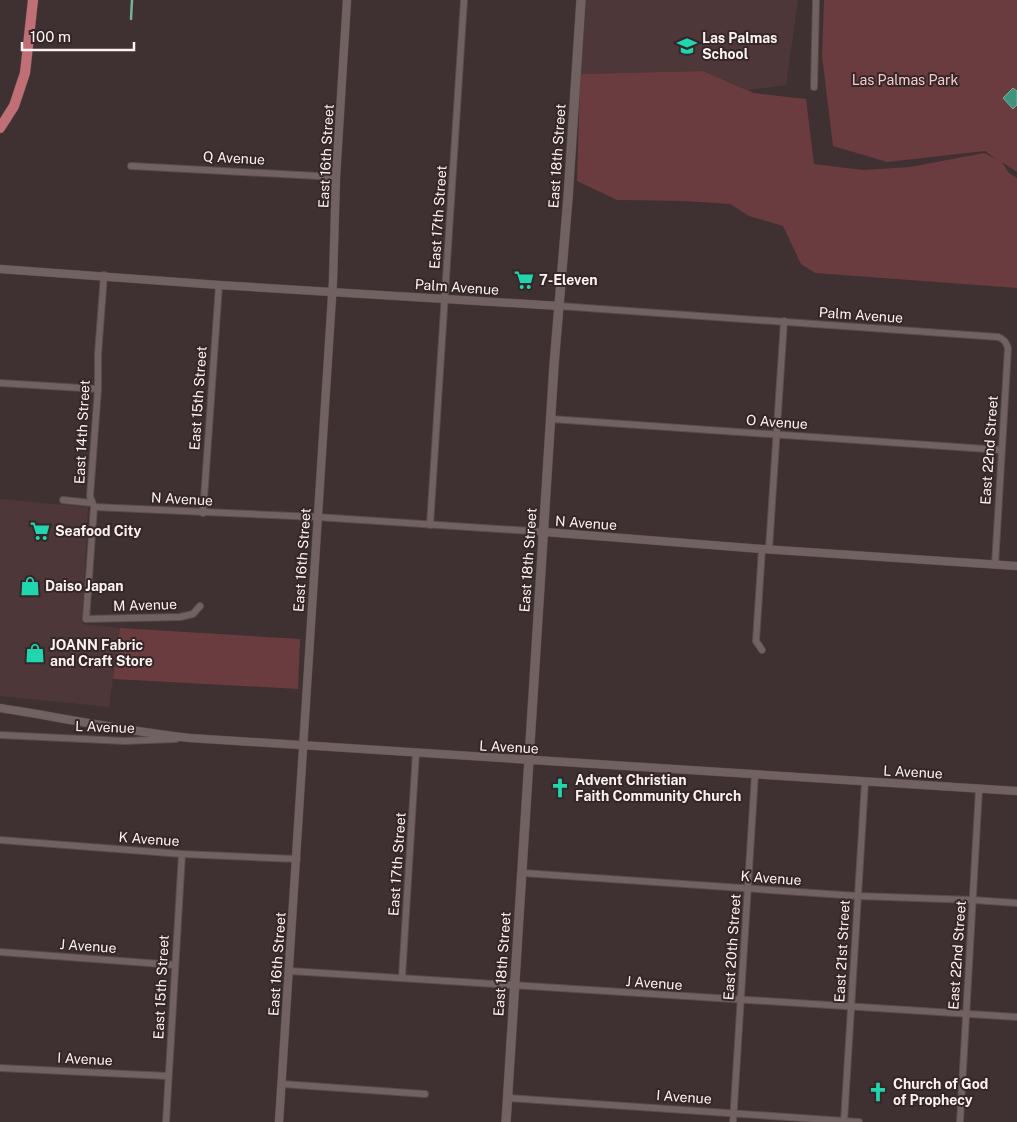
<svg xmlns="http://www.w3.org/2000/svg" width="1017" height="1122" font-family="'Public Sans',sans-serif">
<style>
.built{fill:#4e3738}
.green{fill:#6a3b3f}
.water{fill:#40937d;stroke:#78b0a0}
.lines{fill:none;stroke-linecap:round;stroke-linejoin:round}
.stream{stroke:#78b0a0;stroke-width:2.5}
.minor-casing{stroke:#594c4d;stroke-width:8}
.tertiary-casing{stroke:#594c4d;stroke-width:9}
.secondary-casing{stroke:#594c4d;stroke-width:10}
.primary-casing{stroke:#594c4d;stroke-width:11}
.minor{stroke:#726161;stroke-width:6}
.tertiary{stroke:#726161;stroke-width:8}
.secondary{stroke:#726161;stroke-width:9}
.primary{stroke:#c06f77;stroke-width:10}
.labels{text-anchor:middle;stroke-width:4;stroke-linejoin:round;paint-order:stroke}
.poi-label{font-size:14px;font-weight:bold;fill:#fcf2f2;stroke:#352627;text-anchor:start}
.park-label{font-size:14px;fill:#f5cbcd;stroke:#352627}
.street-label{font-size:14px;fill:#fcf2f2;stroke:#352627}
</style>
<rect width="100%" height="100%" fill="#3f3031"/>
<g class="built">
<polygon points="586,0 798,0 786,85 748,90 703,71 580,74"/>
<polygon points="0,499 88,507 82,624 120,628 109,707 0,696"/>
</g>
<g class="green">
<polygon points="824,0 1017,0 1017,172 1002,162 1009,173 1017,178 1017,288 815,273 801,264 783,226 749,216 730,204 685,201 617,200 577,181 580,74 703,71 754,93 806,99 814,164 863,170 910,167 984,153 996,159 985,151 887,162 833,146 822,56"/>
<polygon points="120,628 300,639 298,689 113,679"/>
</g>
<polygon class="water" points="1013,88 1017,91 1017,105 1013,109 1003,98"/>
<g class="lines">
<polyline class="stream" points="131,19 132,0"/>
<defs>
<g id="minor">
<polyline points="814,87 816,0"/>
<polyline points="131,166 336,177"/>
<polyline points="104,275 98,354 98,389 90,496 94,507 86,619 180,617 193,614 200,606"/>
<path d="M559,306L998,337C1004,339 1006,342 1008,348L995,565"/>
<polyline points="0,383 98,389"/>
<polyline points="551,419 1001,450"/>
<polyline points="63,500 92,503"/>
<polyline points="94,507 317,517 545,532"/>
<polyline points="203,513 219,285"/>
<polyline points="430,525 464,0"/>
<polyline points="762,549 756,641 762,650"/>
<polyline points="769,549 784,321"/>
<polyline points="0,735 125,741 176,739"/>
<polyline points="0,840 182,854 297,859"/>
<polyline points="523,873 858,896 973,900 1017,903"/>
<polyline points="0,952 175,965"/>
<polyline points="290,971 1017,1017"/>
<polyline points="402,977 416,752"/>
<polyline points="0,1068 168,1076"/>
<polyline points="282,1084 425,1094"/>
<polyline points="508,1098 859,1122"/>
<polyline points="166,1122 182,854"/>
<polyline points="733,1122 755,774"/>
<polyline points="844,1122 865,782"/>
<polyline points="960,1122 979,789"/>
</g>
<g id="tertiary">
<polyline points="0,269 219,285 559,306"/>
<polyline points="545,532 762,549 1017,566"/>
<path d="M0,708C63,718 126,731 190,738L1017,791"/>
<polyline points="279,1122 333,281 336,177 347,0"/>
</g>
<polyline id="secondary" points="506,1122 554,365 568,198 581,0"/>
<polyline id="primary" points="0,128 14,106 25,73 33,0"/>
</defs>
<use href="#minor" class="minor-casing"/>
<use href="#tertiary" class="tertiary-casing"/>
<use href="#secondary" class="secondary-casing"/>
<use href="#primary" class="primary-casing"/>
<use href="#minor" class="minor"/>
<use href="#tertiary" class="tertiary"/>
<use href="#secondary" class="secondary"/>
<use href="#primary" class="primary"/>
</g>
<defs>
<symbol id="school-bare" viewBox="-9 -9 18 18"><path d="M0-5L7-2L0 1L-7-2ZM-4 1L0 2.5L4 1V4Q0 6-4 4Z" fill="#21d5af" stroke="#352627" stroke-width="2.5" paint-order="stroke"/></symbol>
<symbol id="supermarket-bare" viewBox="-9 -9 18 18"><path d="M-6-5.5h2.5l.6 2H6L4.5 2H-2.5L-4.4-4H-6ZM-1.5 3.2a1.3 1.3 0 1 0 .1 0ZM3 3.2a1.3 1.3 0 1 0 .1 0Z" fill="#21d5af" stroke="#352627" stroke-width="2.5" paint-order="stroke"/></symbol>
<symbol id="shop-bare" viewBox="-9 -9 18 18"><path d="M-5-2.5h2.3a2.7 3.5 0 0 1 5.4 0H5L5.5 6h-11ZM-1.5-2.5h3a1.5 2.3 0 0 0-3 0Z" fill="#21d5af" stroke="#352627" stroke-width="2.5" paint-order="stroke"/></symbol>
<symbol id="church-bare" viewBox="-9 -9 18 18"><path d="M-1.2-6h2.4v3.5h3.3v2.4h-3.3V6h-2.4V-.1h-3.3v-2.4h3.3Z" fill="#21d5af" stroke="#352627" stroke-width="2.5" paint-order="stroke"/></symbol>
</defs>
<g fill-rule="evenodd">
<use href="#school-bare" x="673" y="32" width="28" height="28"/>
<use href="#supermarket-bare" x="510" y="266" width="28" height="28"/>
<use href="#supermarket-bare" x="26" y="517" width="28" height="28"/>
<use href="#shop-bare" x="16" y="572" width="28" height="28"/>
<use href="#shop-bare" x="21" y="639" width="28" height="28"/>
<use href="#church-bare" x="546" y="774" width="28" height="28"/>
<use href="#church-bare" x="864" y="1078" width="28" height="28"/>
</g>
<g class="labels">
<g class="poi-label">
<text x="702" y="43">Las Palmas<tspan x="702" dy="16">School</tspan></text>
<text x="539" y="285">7-Eleven</text>
<text x="55" y="536">Seafood City</text>
<text x="45" y="591">Daiso Japan</text>
<text x="50" y="650">JOANN Fabric<tspan x="50" dy="16">and Craft Store</tspan></text>
<text x="575" y="785">Advent Christian<tspan x="575" dy="16">Faith Community Church</tspan></text>
<text x="893" y="1089">Church of God<tspan x="893" dy="16">of Prophecy</tspan></text>
</g>
<g class="park-label">
<text x="905" y="85">Las Palmas Park</text>
</g>
<g class="street-label">
<text transform="translate(326 156) rotate(-87)" y="5">East 16th Street</text>
<text transform="translate(557 156) rotate(-86)" y="5">East 18th Street</text>
<text transform="translate(234 158) rotate(3)" y="5">Q Avenue</text>
<text transform="translate(438 217) rotate(-86)" y="5">East 17th Street</text>
<text transform="translate(457 287) rotate(4)" y="5">Palm Avenue</text>
<text transform="translate(861 315) rotate(4)" y="5">Palm Avenue</text>
<text transform="translate(198 398) rotate(-86)" y="5">East 15th Street</text>
<text transform="translate(777 422) rotate(4)" y="5">O Avenue</text>
<text transform="translate(82 432) rotate(-87)" y="5">East 14th Street</text>
<text transform="translate(989 450) rotate(-86)" y="5">East 22nd Street</text>
<text transform="translate(182 499) rotate(3)" y="5">N Avenue</text>
<text transform="translate(586 523) rotate(4)" y="5">N Avenue</text>
<text transform="translate(302 560) rotate(-86)" y="5">East 16th Street</text>
<text transform="translate(528 560) rotate(-86)" y="5">East 18th Street</text>
<text transform="translate(145 605) rotate(-2)" y="5">M Avenue</text>
<text transform="translate(105 727) rotate(2)" y="5">L Avenue</text>
<text transform="translate(509 747) rotate(3)" y="5">L Avenue</text>
<text transform="translate(913 772) rotate(3)" y="5">L Avenue</text>
<text transform="translate(149 839) rotate(4)" y="5">K Avenue</text>
<text transform="translate(397 864) rotate(-86)" y="5">East 17th Street</text>
<text transform="translate(771 878) rotate(4)" y="5">K Avenue</text>
<text transform="translate(88 946) rotate(4)" y="5">J Avenue</text>
<text transform="translate(732 947) rotate(-86)" y="5">East 20th Street</text>
<text transform="translate(842 951) rotate(-87)" y="5">East 21st Street</text>
<text transform="translate(957 955) rotate(-86)" y="5">East 22nd Street</text>
<text transform="translate(277 964) rotate(-86)" y="5">East 16th Street</text>
<text transform="translate(502 964) rotate(-86)" y="5">East 18th Street</text>
<text transform="translate(654 983) rotate(4)" y="5">J Avenue</text>
<text transform="translate(161 987) rotate(-87)" y="5">East 15th Street</text>
<text transform="translate(85 1059) rotate(3)" y="5">I Avenue</text>
<text transform="translate(684 1097) rotate(4)" y="5">I Avenue</text>
</g>
</g>
<path d="M22 42v8h112v-8" fill="none" stroke="#fcf2f2" stroke-width="2.5"/>
<text x="30" y="42" font-size="15" fill="#fcf2f2" stroke="#352627" stroke-width="4" paint-order="stroke">100 m</text>
</svg>
